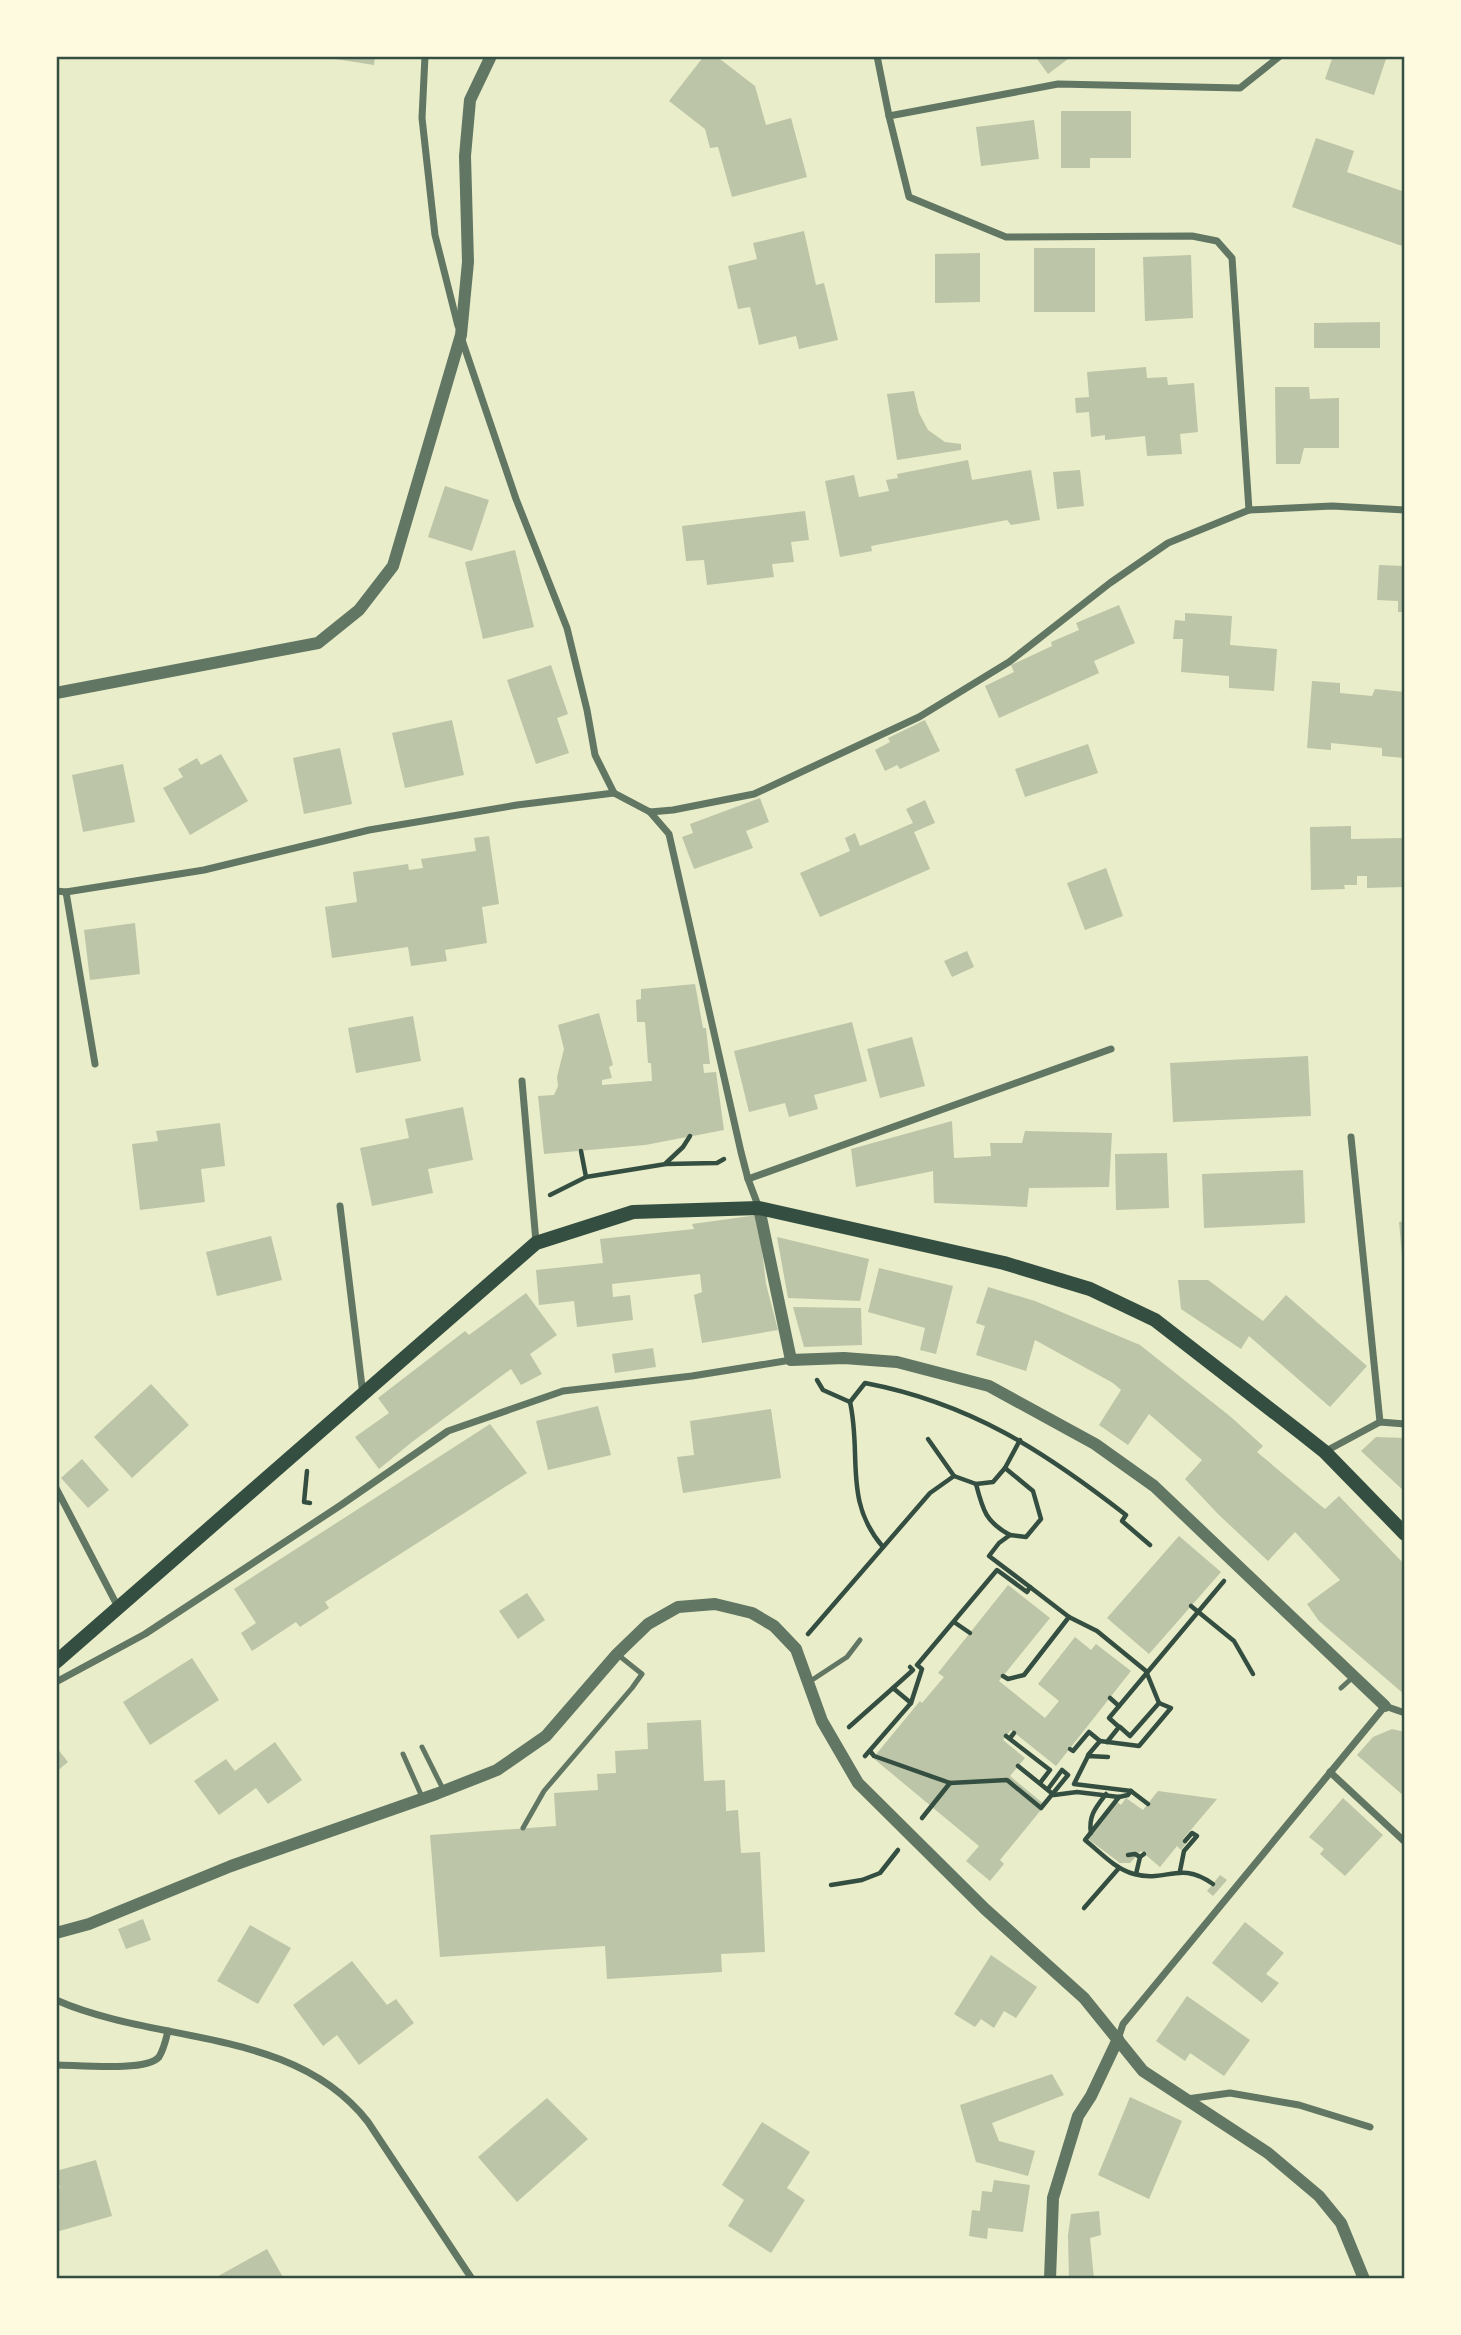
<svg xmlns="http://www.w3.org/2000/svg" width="1461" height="2335" font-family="Arial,sans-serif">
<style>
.building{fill:#bcc5a7}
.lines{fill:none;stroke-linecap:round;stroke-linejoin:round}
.path{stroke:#344e41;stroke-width:4.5}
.service{stroke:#617663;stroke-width:5}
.minor{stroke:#617663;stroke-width:7}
.tertiary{stroke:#617663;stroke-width:12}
.secondary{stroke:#344e41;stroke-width:14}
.neatline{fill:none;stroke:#344e41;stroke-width:2.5}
</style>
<rect width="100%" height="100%" fill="#e9edc9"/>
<g class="building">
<polygon points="316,56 375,56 374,65"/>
<polygon points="704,56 716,56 755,86 766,125 791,118 807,177 732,197 718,147 710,148 705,129 669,101"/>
<polygon points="1035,56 1072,56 1048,74"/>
<polygon points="1333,56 1387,56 1374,95 1325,79"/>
<polygon points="1061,111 1131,111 1131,158 1090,158 1090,168 1061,168"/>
<polygon points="1034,120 1039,159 981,166 976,127"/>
<polygon points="1316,138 1354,151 1347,172 1405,192 1405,247 1292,207"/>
<polygon points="804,231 816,285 824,283 838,340 799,349 796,336 759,345 750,307 738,309 728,266 757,259 753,243"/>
<rect x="1034" y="248" width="61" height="64"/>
<polygon points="980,253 980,302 935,303 935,254"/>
<polygon points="1191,255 1193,318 1145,321 1143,257"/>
<polygon points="1380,322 1380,348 1314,348 1314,323"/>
<polygon points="1146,367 1147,378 1167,377 1168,385 1194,383 1198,432 1180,434 1182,454 1147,456 1145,436 1105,440 1105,435 1091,437 1089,412 1076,413 1075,398 1089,397 1087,372"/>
<polygon points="1275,387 1309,387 1310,399 1339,398 1339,448 1304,448 1300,464 1276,464"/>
<polygon points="914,391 919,413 928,430 945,442 961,444 961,450 897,460 887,394"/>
<polygon points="968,460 972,480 1031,470 1040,520 1011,525 1007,520 871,546 872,551 840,557 825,481 854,475 859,497 889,491 886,480 898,478 897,474"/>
<polygon points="1080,470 1084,506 1057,509 1053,472"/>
<polygon points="445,486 489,500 472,551 428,537"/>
<polygon points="805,511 809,540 791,542 794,562 772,564 774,577 707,585 704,560 686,561 682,526"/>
<polygon points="515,550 534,627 483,639 465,562"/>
<polygon points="1379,565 1405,566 1405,612 1398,612 1398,601 1377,600"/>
<polygon points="1119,605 1135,643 1094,661 1099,673 999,718 985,686 1014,672 1011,665 1052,646 1051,642 1079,630 1076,623"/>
<polygon points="1185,613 1232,616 1230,645 1277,649 1274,691 1229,688 1229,676 1181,672 1183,639 1173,639 1175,620 1185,621"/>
<polygon points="551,665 568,714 557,718 569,753 536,764 507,680"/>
<polygon points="1312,681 1340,683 1340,693 1372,696 1375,689 1405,692 1405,758 1382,756 1382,748 1331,743 1331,750 1307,748"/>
<polygon points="452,720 464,775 405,788 392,733"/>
<polygon points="925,720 940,751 900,769 897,765 885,771 875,750 890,742 888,738"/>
<polygon points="1088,744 1098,773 1025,797 1015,769"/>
<polygon points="340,748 352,804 304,814 293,758"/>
<polygon points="221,754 248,801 190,835 163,788 183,777 178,769 197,758 201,765"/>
<polygon points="123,764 135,822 83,832 72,775"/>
<polygon points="760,798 769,822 746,831 753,848 694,869 682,837 693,833 690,824"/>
<polygon points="925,800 935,823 914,832 930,869 820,917 800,873 850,851 845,838 855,833 860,846 913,823 906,809"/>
<polygon points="1351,826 1351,839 1403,838 1405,842 1405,887 1367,888 1367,876 1357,876 1357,885 1344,885 1345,889 1311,890 1310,827"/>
<polygon points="489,836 499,904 482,907 487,943 445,950 447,961 411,966 408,947 332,958 325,907 357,902 353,872 408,864 409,870 423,868 421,859 476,851 474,838"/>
<polygon points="1106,868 1123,916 1085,930 1067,883"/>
<polygon points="135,923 140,974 90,980 84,930"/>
<polygon points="967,951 974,967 952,977 944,961"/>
<polygon points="695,984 703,1028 706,1028 710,1064 703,1064 704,1073 716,1072 724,1130 645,1145 544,1154 538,1096 554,1095 558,1086 557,1077 564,1049 558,1025 599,1013 613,1065 609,1067 612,1078 602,1080 602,1085 652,1081 651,1063 648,1063 645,1022 637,1022 636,1000 641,999 641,989"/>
<polygon points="413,1016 421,1061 356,1073 348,1028"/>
<polygon points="852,1022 867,1081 814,1095 818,1109 789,1117 785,1103 749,1112 734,1051"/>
<polygon points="912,1037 925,1086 880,1098 867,1049"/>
<polygon points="1308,1056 1311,1116 1173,1122 1170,1063"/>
<polygon points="463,1107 473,1160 428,1169 433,1193 372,1206 360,1148 409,1138 405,1119"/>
<polygon points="952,1121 954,1158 991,1156 990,1143 1022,1143 1025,1131 1112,1133 1109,1187 1029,1188 1027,1207 934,1203 933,1171 856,1187 851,1149"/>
<polygon points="220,1123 225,1166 201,1169 205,1202 140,1210 132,1144 158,1141 156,1131"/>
<polygon points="1167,1153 1169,1208 1116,1210 1115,1154"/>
<polygon points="1303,1170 1305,1223 1204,1228 1202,1174"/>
<polygon points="758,1215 766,1284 778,1330 702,1343 694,1295 702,1292 700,1274 612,1284 613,1297 630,1295 633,1320 577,1327 574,1301 539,1305 536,1270 603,1263 600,1239 694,1229 692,1224"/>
<polygon points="1405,1221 1405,1267 1403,1267 1399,1222"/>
<polygon points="271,1236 282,1280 217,1296 206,1252"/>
<polygon points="777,1237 869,1259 860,1301 788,1298"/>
<polygon points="879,1268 953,1286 936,1354 920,1350 925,1328 868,1312"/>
<polygon points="1178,1280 1208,1280 1263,1321 1286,1295 1367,1366 1330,1407 1249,1336 1241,1349 1181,1309"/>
<polygon points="988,1287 1035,1301 1140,1345 1231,1417 1263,1446 1257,1452 1320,1505 1325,1509 1339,1496 1405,1565 1405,1695 1319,1621 1307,1604 1340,1580 1295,1532 1268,1561 1218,1514 1185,1479 1202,1460 1149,1414 1128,1445 1099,1425 1121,1390 1113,1383 1035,1340 1026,1371 976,1355 985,1326 976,1323"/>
<polygon points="526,1293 557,1335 530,1354 542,1374 521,1385 511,1369 412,1442 379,1469 355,1437 389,1413 378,1398 465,1331 469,1335"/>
<polygon points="793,1307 861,1308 862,1345 804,1347"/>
<polygon points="653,1348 656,1367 615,1373 612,1354"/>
<polygon points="151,1384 189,1425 132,1478 94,1437"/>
<polygon points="598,1406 611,1455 548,1470 536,1421"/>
<polygon points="771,1409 781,1478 683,1493 677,1457 694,1455 690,1421"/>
<polygon points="490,1424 527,1473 325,1602 329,1608 300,1627 296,1622 252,1651 241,1633 256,1623 234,1589"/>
<polygon points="1376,1437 1405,1438 1405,1492 1361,1451"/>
<polygon points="82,1459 109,1490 88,1508 61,1478"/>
<polygon points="1179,1536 1221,1572 1149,1654 1107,1618"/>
<polygon points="1008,1585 1050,1618 999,1681 1045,1718 1059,1701 1038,1684 1075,1637 1091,1650 1096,1644 1131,1671 1056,1766 1011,1730 1003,1740 1025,1758 1010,1776 1045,1805 1000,1860 1004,1864 990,1881 966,1861 979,1846 873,1758 920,1701 922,1703 944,1677 938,1673"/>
<polygon points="527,1593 545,1620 518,1639 499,1611"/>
<polygon points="192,1658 219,1700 150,1745 123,1702"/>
<polygon points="701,1720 704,1781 725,1780 726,1811 738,1810 741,1853 760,1852 765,1952 721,1954 722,1972 607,1979 605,1946 440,1957 430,1835 556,1826 554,1793 598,1790 597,1774 616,1773 615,1751 648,1749 647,1723"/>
<polygon points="1392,1729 1405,1732 1405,1797 1357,1755 1373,1737"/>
<polygon points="275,1742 302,1780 268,1804 256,1788 219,1815 194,1781 226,1759 235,1771"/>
<polygon points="56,1747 68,1762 56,1772"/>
<polygon points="1158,1791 1217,1799 1183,1839 1187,1842 1181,1850 1177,1846 1160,1867 1141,1851 1130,1863 1120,1863 1088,1839 1117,1802 1121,1805 1126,1798 1143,1810"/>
<polygon points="1343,1798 1383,1835 1345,1876 1320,1854 1324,1849 1309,1837"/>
<polygon points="1220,1875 1227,1880 1213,1896 1207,1891"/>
<polygon points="143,1919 151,1940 126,1949 118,1929"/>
<polygon points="1245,1922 1284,1953 1266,1974 1279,1983 1262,2003 1212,1963"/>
<polygon points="250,1925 291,1948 258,2004 217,1981"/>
<polygon points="991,1955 1037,1987 1016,2018 1004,2011 994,2028 981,2019 975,2027 954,2014"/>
<polygon points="352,1961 387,2005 396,1999 414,2023 359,2065 337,2035 323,2046 293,2005"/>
<polygon points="1187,1996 1250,2040 1224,2076 1190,2053 1185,2061 1156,2041"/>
<polygon points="1052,2074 1064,2095 992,2123 999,2141 1035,2151 1028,2176 976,2162 960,2105"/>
<polygon points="1130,2097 1182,2121 1149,2199 1098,2175"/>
<polygon points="547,2098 588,2139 517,2202 478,2157"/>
<polygon points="762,2122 810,2152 787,2188 805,2200 771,2253 728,2226 744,2200 722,2185"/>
<polygon points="96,2160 112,2216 56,2232 56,2189 60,2188 56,2171"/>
<polygon points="994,2180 1030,2185 1023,2232 988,2228 987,2239 969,2236 972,2210 980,2211 982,2191 992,2192"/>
<polygon points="1099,2211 1101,2235 1090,2238 1094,2279 1069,2279 1068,2235 1071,2214"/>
<polygon points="267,2249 284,2279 213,2279"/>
</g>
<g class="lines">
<g class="path">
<polyline points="581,1151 586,1177"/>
<polyline points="666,1163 683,1147 690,1136"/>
<polyline points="550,1195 586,1177 666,1164 717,1163 724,1159"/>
<polyline points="817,1380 823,1390 850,1402"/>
<path d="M850,1402L865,1383C970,1403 1044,1451 1126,1515L1122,1521L1150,1545"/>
<path d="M850,1402C862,1455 843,1501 883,1547"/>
<polyline points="928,1439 954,1476"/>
<polyline points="1005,1468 1033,1491 1041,1519 1026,1537 1010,1535 999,1543 989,1556 1030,1587"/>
<polyline points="307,1471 304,1502 310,1503"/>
<path d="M976,1484C983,1511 986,1522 1010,1535"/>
<polyline points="1191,1606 1234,1641 1253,1674"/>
<polyline points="954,1622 970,1633"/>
<polyline points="808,1634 930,1493 954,1476 976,1484 993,1482 1005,1468 1020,1440"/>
<polyline points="1003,1676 1008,1679 1024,1675 1069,1617"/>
<polyline points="893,1688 913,1670 910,1667"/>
<polyline points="1110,1698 1119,1706"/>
<polyline points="849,1727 893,1688 911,1703"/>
<polyline points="1006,1736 1050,1770 1040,1783"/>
<polyline points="1010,1738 1014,1733"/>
<polyline points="1100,1741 1139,1746 1171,1708 1159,1703 1130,1736 1120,1727"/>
<polyline points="1107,1742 1119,1727 1109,1718 1224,1581"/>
<polyline points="1070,1749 1073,1751 1089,1732 1100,1741 1088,1755"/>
<polyline points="870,1751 874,1756 950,1783 1007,1780 1041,1808 1068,1775 1062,1770 1048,1789"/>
<polyline points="865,1756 911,1703 922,1669 917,1665 997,1570 1027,1592 1030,1587 1069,1617 1097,1631 1146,1671 1159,1703"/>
<polyline points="1108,1757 1088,1756 1074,1784 1131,1791 1148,1804"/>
<polyline points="1018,1766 1054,1795 1077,1792 1119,1797 1128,1795 1131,1791"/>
<path d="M1119,1797L1085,1840C1100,1852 1115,1869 1134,1874C1167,1883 1179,1860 1213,1884"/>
<polyline points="922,1818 950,1783"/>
<path d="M1091,1833C1088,1816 1096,1807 1106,1794"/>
<polyline points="1128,1855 1135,1854 1140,1857"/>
<polyline points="1180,1871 1184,1851 1197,1836 1192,1833 1185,1841"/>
<polyline points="1136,1874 1140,1857 1144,1854"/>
<polyline points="831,1885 862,1880 880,1873 898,1850"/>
<polyline points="1084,1908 1119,1868"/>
</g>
<g class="service">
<polyline points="809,1682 847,1657 860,1640"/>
<polyline points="1341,1688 1352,1678"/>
<polyline points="422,1747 444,1791"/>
<polyline points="403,1754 423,1799"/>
<polyline points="523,1828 544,1791 632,1688 642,1674 617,1654"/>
</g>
<g class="minor">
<polyline points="425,56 422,118 435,235 458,326"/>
<polyline points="877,56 889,116"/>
<polyline points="461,337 516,499 567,628 587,710 595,755 614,793"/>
<polyline points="1249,510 1232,258 1217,241 1192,236 1006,237 909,197 889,116 1058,84 1240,88 1280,56"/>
<polyline points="650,812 669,834 741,1152 748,1179 759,1208"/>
<polyline points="56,891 66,892 204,870 369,830 517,805 614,793 650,812 673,810 754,794 919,717 1009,662 1110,583 1168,543 1249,510 1332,506 1405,510"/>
<polyline points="66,892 95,1064"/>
<polyline points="522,1081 536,1242"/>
<polyline points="1351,1137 1380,1422"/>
<polyline points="748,1179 1111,1049"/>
<polyline points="340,1206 363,1395"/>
<polyline points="1326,1451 1380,1422 1405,1424"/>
<polyline points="56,1488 118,1607"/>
<polyline points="56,1682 145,1634 341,1505 448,1431 563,1391 692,1376 791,1360"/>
<polyline points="1330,1772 1405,1842"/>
<path d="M56,2000C158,2045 294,2027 368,2122L472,2279"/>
<polyline points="1118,2039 1123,2024 1385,1706 1405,1713"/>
<path d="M56,2065C77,2065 147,2072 159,2057C164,2049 166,2039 168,2031"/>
<polyline points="1187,2099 1230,2093 1299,2105 1370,2127"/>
</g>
<g class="tertiary">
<polyline points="56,693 318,643 359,610 393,566 461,335 468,262 465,156 470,100 491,56"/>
<polyline points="759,1208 791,1360 844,1358 897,1362 989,1386 1095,1444 1154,1486 1385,1706"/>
<polyline points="56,1933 89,1924 231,1866 436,1794 497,1770 546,1736 617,1654 648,1624 678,1607 715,1604 752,1613 774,1626 796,1649 822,1721 858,1783 985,1909 1084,1998 1143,2071 1268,2153 1319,2196 1341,2223 1364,2279"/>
<polyline points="1050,2279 1053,2198 1078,2116 1091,2096 1118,2039"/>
</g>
<polyline class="secondary" points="56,1662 536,1243 633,1212 759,1208 1004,1263 1090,1289 1155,1320 1301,1433 1325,1452 1405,1534"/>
</g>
<rect width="1461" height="2335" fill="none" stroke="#fefae0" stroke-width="116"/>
<rect x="58" y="58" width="1345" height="2219" class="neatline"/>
</svg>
